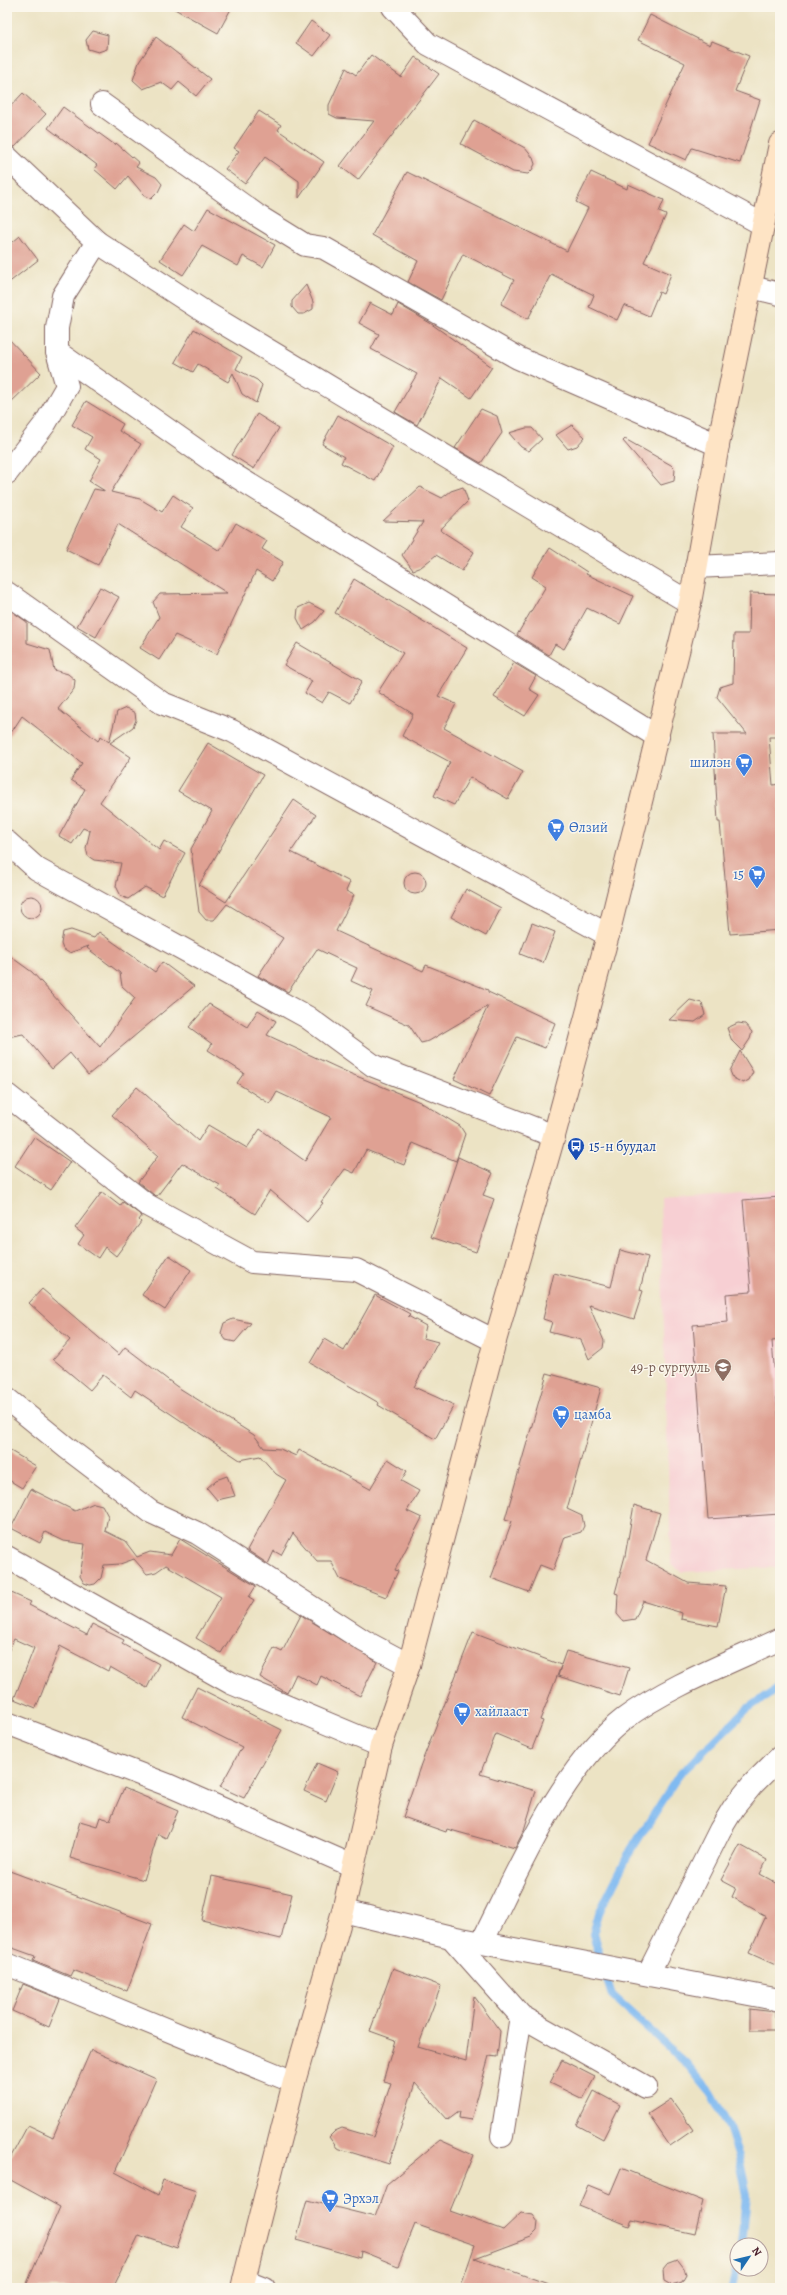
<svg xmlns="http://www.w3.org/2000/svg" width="787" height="2295" font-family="Alegreya,serif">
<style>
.built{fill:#f7cfd3}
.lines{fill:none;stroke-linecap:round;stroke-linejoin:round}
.stream{stroke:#80baf1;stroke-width:8}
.building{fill:#dfa193}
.street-casing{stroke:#836461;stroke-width:24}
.secondary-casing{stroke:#836461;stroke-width:24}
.street{stroke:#fff;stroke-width:22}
.secondary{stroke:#fee4c5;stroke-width:22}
.labels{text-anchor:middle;stroke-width:3;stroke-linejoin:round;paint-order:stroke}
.shop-label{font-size:14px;fill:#366cbe;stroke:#fbf7ec;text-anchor:start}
.transit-label{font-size:14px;fill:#164399;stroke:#fbf7ec;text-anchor:start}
.education-label{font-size:14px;fill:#785e54;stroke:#fbf7ec;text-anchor:end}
</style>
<rect width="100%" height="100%" fill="#fbf7ec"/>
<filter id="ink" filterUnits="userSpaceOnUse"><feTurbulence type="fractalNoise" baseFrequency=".025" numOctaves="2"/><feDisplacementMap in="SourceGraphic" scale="8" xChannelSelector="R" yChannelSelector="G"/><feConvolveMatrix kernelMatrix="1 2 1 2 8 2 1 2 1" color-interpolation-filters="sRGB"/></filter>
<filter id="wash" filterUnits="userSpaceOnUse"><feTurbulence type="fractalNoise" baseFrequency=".012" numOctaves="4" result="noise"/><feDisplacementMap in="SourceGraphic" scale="16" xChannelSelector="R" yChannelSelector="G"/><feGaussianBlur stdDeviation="0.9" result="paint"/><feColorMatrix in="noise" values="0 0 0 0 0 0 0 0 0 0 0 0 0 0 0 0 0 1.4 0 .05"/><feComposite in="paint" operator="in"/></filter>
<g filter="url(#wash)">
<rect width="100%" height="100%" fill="#ece3c4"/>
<polygon class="built" points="780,1190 780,1567 681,1572 671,1564 660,1199"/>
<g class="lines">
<g class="stream">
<polyline points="742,2245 747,2195 739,2157 728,2124 710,2092 686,2063 612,1996 593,1934 599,1913 628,1855 679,1775 747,1709 780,1686"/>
<polyline points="732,2288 737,2265"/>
</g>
</g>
<g id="blocks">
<g class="building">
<polygon points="171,7 232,7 218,33"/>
<polygon points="650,15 710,45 712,41 749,56 735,91 760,100 740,163 692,148 686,160 648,143 685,63 638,40"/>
<polygon points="311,21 330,35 314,56 296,43"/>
<polygon points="93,31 108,35 107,49 98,52 88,49 86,40"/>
<polygon points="156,37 210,79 196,96 179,82 172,90 161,82 143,89 133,80 139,62"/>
<polygon points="371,55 401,77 415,57 439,74 358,180 340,166 374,121 337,118 329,114 329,105 346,68 356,75"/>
<polygon points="23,93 46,114 15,147 7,145 7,110"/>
<polygon points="63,107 115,145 116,143 139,163 136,167 156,177 162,184 158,192 151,199 143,194 128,176 117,189 94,169 97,165 48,128"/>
<polygon points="259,111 281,125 278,130 324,162 299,198 299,181 265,157 245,184 225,169 239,151 234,148"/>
<polygon points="474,120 525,148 533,158 535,164 532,170 528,174 513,172 461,144"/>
<polygon points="407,172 567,251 588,208 576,202 591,172 627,189 628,184 664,200 659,212 666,215 644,262 671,274 663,294 659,292 649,316 624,305 617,320 589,307 594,295 551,274 528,319 501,304 514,280 463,254 441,300 408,282 418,261 372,235"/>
<polygon points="208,208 275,245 263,267 243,256 238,266 202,246 183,275 160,260 184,224 194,231"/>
<polygon points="20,236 38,260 7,284 7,247"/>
<polygon points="306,285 313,302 313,309 304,314 298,314 292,307 292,301"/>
<polygon points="370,303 393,315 398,304 430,323 492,367 471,398 442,378 417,425 395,412 417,374 371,349 379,334 359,323"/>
<polygon points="194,329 242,357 236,369 257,380 262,385 256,403 242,394 233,373 228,382 198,364 193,372 175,362"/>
<polygon points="7,337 41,373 7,406"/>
<polygon points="86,401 123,424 119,431 141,444 111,492 140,499 162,512 173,495 193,508 181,527 220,551 236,523 267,541 262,549 283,562 272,581 256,571 217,654 175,635 159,660 140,648 159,617 153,602 160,594 227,593 118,524 98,565 66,549 94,489 105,491 89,481 101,459 85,449 92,437 72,425"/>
<polygon points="481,409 497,416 502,433 481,463 455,448"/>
<polygon points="257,414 279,428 254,469 232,455"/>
<polygon points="338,415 393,447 375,481 341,463 344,457 322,444"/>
<polygon points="572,425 585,437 577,446 568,449 556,435"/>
<polygon points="526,428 532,428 542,439 529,451 521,447 509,433"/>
<polygon points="625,439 671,465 675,469 674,481 661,485 623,441"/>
<polygon points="420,487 442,498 451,491 463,487 468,501 440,530 474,552 462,571 436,555 421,567 413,570 402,555 423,522 383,521"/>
<polygon points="550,548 587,572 586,574 633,596 620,624 587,608 564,649 555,644 549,655 517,635 546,586 532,577"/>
<polygon points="354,579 467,648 438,696 456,704 444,728 523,772 508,799 470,777 454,805 434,796 450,762 402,736 413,714 378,692 403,653 335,613"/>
<polygon points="100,587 119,597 96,637 77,626"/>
<polygon points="750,593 780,594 780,737 769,737 773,785 780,784 780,930 730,934 720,822 718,822 713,734 747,734 717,697 720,687 733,683 734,634 749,634"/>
<polygon points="309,603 324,611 315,622 303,630 297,618 298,608"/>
<polygon points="7,608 27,622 27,643 50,650 54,670 68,674 75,680 74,689 58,709 98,741 101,736 109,742 117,712 126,708 135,713 136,720 133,727 110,743 131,757 100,802 159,850 164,841 185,853 162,896 145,887 128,899 121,896 116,886 121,863 94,860 88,856 86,848 90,831 83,828 72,844 59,836 85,789 71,780 82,763 22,716 7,739"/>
<polygon points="297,643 362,681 350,703 329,692 322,703 305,693 312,681 284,665"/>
<polygon points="514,663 536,676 529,689 539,695 525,716 494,697"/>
<polygon points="208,743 263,775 199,885 226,902 294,800 316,815 291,852 350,882 346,891 354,895 336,931 423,971 426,965 488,990 488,992 555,1023 545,1048 517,1037 489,1096 454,1079 488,1006 429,1041 421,1043 409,1025 366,1006 373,991 351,981 357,968 317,949 288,992 258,976 283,938 227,904 214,920 206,920 199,912 191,849 212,811 178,791"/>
<circle cx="415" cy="883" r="11"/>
<polygon points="466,889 501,908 486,936 451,917"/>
<circle cx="31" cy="907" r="11"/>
<polygon points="532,923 555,932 543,963 520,954"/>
<polygon points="71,930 94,938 99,932 155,972 162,962 194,986 88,1075 70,1053 52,1069 23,1034 7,1037 7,954 32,972 100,1047 135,998 122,986 120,973 87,948 89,946 69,953 63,949 61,944 63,932"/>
<polygon points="690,1000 702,1003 705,1015 695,1022 669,1020"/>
<polygon points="209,1004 247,1027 258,1010 276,1021 267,1035 349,1073 420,1102 460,1126 465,1134 456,1161 413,1143 404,1165 366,1150 354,1173 345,1169 321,1202 323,1203 307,1222 270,1190 255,1214 217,1189 220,1185 182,1163 157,1196 154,1195 138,1182 158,1156 112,1115 137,1087 198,1141 208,1125 247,1148 260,1129 305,1161 331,1117 277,1092 270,1104 237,1083 244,1073 208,1050 212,1044 189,1027"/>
<polygon points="738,1023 745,1024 752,1032 750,1039 742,1051 732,1041 727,1028"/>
<polygon points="740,1051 753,1072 749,1080 743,1083 733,1078 730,1071"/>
<polygon points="34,1137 70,1162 51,1190 15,1166"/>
<polygon points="458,1157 493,1173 483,1195 494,1199 476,1252 431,1237"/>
<polygon points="102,1192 120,1206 123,1202 142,1216 139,1220 141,1222 116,1256 105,1247 98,1258 78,1244 84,1235 75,1228"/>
<polygon points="780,1197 780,1340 772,1341 780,1436 780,1514 708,1519 693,1325 728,1322 726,1294 751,1292 743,1200"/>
<polygon points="620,1250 648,1257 640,1290 643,1291 634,1319 589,1305 604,1341 603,1348 589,1359 581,1340 549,1332 552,1322 543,1319 554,1273 611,1287"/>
<polygon points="169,1255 191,1270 165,1310 142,1295"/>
<polygon points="42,1289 119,1355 125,1347 176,1386 254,1435 264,1448 280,1449 296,1456 299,1450 370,1489 388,1459 407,1471 401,1481 419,1491 407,1511 422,1518 395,1570 398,1571 386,1597 340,1579 331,1561 317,1561 293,1533 281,1555 274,1551 268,1564 247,1550 286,1480 276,1474 260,1456 240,1460 135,1390 131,1397 103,1375 90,1390 53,1359 70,1340 29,1303"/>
<polygon points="375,1295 410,1314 408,1316 426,1326 423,1338 438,1342 414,1387 454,1405 435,1439 378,1405 379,1403 310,1363 324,1339 344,1351"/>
<polygon points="233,1319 251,1323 235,1342 226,1340 221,1333 224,1323"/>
<polygon points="547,1373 601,1388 567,1509 582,1516 584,1526 581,1532 565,1537 553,1570 540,1565 529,1592 491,1578 512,1521 505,1519"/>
<polygon points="7,1449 36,1466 22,1488 7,1479"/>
<polygon points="227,1476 235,1496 217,1500 207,1488 216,1480"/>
<polygon points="31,1489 75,1511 94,1503 102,1505 108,1516 105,1531 125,1541 137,1557 150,1552 171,1555 180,1539 256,1586 249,1597 254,1600 221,1653 196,1638 221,1597 166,1565 156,1572 147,1574 134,1559 120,1564 104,1565 101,1578 95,1584 90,1585 84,1583 80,1576 85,1544 64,1541 45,1532 40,1543 11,1528"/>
<polygon points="634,1505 660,1513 646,1560 688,1583 726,1586 718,1626 681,1619 682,1613 643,1601 635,1619 623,1621 617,1614 618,1594 615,1593 625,1556"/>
<polygon points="7,1591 31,1602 29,1605 87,1635 92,1624 124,1640 122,1644 159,1664 147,1688 110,1667 108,1671 60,1646 36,1708 14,1699 34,1648 14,1639 7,1654"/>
<polygon points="301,1615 377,1662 360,1696 321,1676 317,1685 296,1674 287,1693 260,1677 274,1648 282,1652"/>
<polygon points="473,1632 561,1665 566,1651 629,1668 620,1696 558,1676 561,1666 540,1720 543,1721 532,1749 496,1734 480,1774 536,1791 524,1830 515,1848 447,1829 446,1832 403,1817 421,1764"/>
<polygon points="197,1687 282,1730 244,1798 220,1787 242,1747 182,1717"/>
<polygon points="317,1763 338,1772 326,1801 304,1791"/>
<polygon points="124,1788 178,1811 166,1838 158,1834 144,1880 70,1858 80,1821 97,1826 100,1817 110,1820"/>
<polygon points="740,1845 767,1860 760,1874 780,1885 780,1967 749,1953 766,1916 732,1897 736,1888 721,1880"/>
<polygon points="7,1870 152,1924 127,1991 73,1970 70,1976 33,1961 35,1956 7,1946"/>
<polygon points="212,1876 292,1894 281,1939 202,1920"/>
<polygon points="393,1968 441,1986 418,2047 466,2061 474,1996 500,2031 497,2057 489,2056 471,2120 459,2118 460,2111 448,2120 415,2083 389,2164 337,2148 329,2137 335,2131 342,2128 373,2137 391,2083 383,2081 395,2040 370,2031"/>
<polygon points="23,1984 60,1999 49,2027 12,2011"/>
<polygon points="750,2009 775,2012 775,2030 750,2030"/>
<polygon points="91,2050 156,2079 115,2172 158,2195 163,2180 196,2191 177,2248 139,2235 113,2288 25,2288 60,2207 7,2178 7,2164 28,2125 53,2137"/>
<polygon points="562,2060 595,2077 583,2099 550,2083"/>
<polygon points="594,2091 620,2105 603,2139 577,2125"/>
<polygon points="671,2099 693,2130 670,2146 648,2114"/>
<polygon points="440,2140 473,2155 450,2211 503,2230 521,2213 533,2215 538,2222 537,2231 531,2237 475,2258 551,2285 550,2288 460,2288 475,2245 415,2224 398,2266 361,2251 360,2258 296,2240 307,2200 375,2217 387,2184"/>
<polygon points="621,2168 703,2201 695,2234 632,2220 629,2226 579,2206 588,2185 610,2194"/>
<polygon points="678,2260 684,2268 686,2275 682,2282 671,2285 664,2281 663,2269 667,2264"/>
</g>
</g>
</g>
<g filter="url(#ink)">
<use href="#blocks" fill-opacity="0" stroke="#836461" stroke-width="1"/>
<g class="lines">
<defs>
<g id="street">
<polyline points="393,7 428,44 762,224"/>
<polyline points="102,104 258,216 305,245 324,248 518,358 718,445"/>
<polyline points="7,157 97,242 203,311 690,603"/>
<polyline points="751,287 780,294"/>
<polyline points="57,352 221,467 658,737"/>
<polyline points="7,473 45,424 67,386 57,352 57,328 63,296 97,242"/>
<polyline points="696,567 780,563"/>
<polyline points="7,593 162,703 232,731 608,935"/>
<polyline points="7,842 37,869 307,1017 374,1066 554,1136"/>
<polyline points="7,1095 147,1205 252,1262 356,1270 495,1341"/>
<polyline points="7,1399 67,1448 151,1512 197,1533 364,1641 409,1665"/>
<polyline points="7,1557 231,1683 381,1746"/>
<polyline points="7,1723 168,1785 353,1866"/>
<polyline points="343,1911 451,1937 780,2000"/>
<polyline points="451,1937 521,2016 646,2087"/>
<path d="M482,1942C518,1871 561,1768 624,1719C666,1687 731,1662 780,1639"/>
<polyline points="7,1964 294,2082"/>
<polyline points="648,1974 720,1830 734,1807 752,1785 780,1757"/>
<polyline points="502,2136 521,2016"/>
<polyline points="244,2280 264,2288"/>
</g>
<polyline id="secondary" points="242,2288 294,2082 343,1911 381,1746 409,1665 495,1341 554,1136 608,935 690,603 718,445 780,144"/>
</defs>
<use href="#street" class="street-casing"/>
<use href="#secondary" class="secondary-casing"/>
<use href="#street" class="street"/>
<use href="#secondary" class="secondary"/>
</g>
</g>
<defs>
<symbol id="supermarket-pin" viewBox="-11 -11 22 30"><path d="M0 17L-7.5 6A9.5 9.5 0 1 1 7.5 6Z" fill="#3f7fe0" stroke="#fbf7ec"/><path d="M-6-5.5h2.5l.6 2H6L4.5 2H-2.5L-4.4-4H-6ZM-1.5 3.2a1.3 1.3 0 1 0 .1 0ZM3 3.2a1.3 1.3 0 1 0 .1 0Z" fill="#fff"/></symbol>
<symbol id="bus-pin" viewBox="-11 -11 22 30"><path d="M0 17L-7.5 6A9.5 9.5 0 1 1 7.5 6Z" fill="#1a4fb4" stroke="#fbf7ec"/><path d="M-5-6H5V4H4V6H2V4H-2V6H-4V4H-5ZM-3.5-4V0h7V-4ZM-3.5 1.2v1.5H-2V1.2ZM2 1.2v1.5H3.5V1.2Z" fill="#fff"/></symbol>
<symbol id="school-pin" viewBox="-11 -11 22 30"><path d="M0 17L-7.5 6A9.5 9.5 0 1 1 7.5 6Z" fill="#8d6e63" stroke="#fbf7ec"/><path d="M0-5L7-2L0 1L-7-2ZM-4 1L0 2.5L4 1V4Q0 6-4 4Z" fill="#fff"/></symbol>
</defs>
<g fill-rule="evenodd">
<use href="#supermarket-pin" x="734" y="752" width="20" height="27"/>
<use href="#supermarket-pin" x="546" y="817" width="20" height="27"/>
<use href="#supermarket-pin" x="747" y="864" width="20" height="27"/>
<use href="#bus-pin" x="566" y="1136" width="20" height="27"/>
<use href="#school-pin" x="713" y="1357" width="20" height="27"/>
<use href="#supermarket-pin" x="551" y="1404" width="20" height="27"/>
<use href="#supermarket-pin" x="452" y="1701" width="20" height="27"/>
<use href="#supermarket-pin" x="320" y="2188" width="20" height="27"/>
</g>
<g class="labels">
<g class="shop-label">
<text x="731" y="767" text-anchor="end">шилэн</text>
<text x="569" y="832">Өлзий</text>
<text x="744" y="879" text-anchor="end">15</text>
<text x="574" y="1419">цамба</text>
<text x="475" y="1716">хайлааст</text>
<text x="343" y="2203">Эрхэл</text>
</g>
<g class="transit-label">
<text x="589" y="1151">15-н буудал</text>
</g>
<g class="education-label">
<text x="710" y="1372">49-р сургууль</text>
</g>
</g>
<rect width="787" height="2295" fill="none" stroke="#fbf7ec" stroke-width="24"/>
<g transform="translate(749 2257) rotate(55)"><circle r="19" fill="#fbf7ec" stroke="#b4a19f"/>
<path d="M0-3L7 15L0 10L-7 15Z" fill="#1f6fb2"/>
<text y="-6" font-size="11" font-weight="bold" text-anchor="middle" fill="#4a1f2b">N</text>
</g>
</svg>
